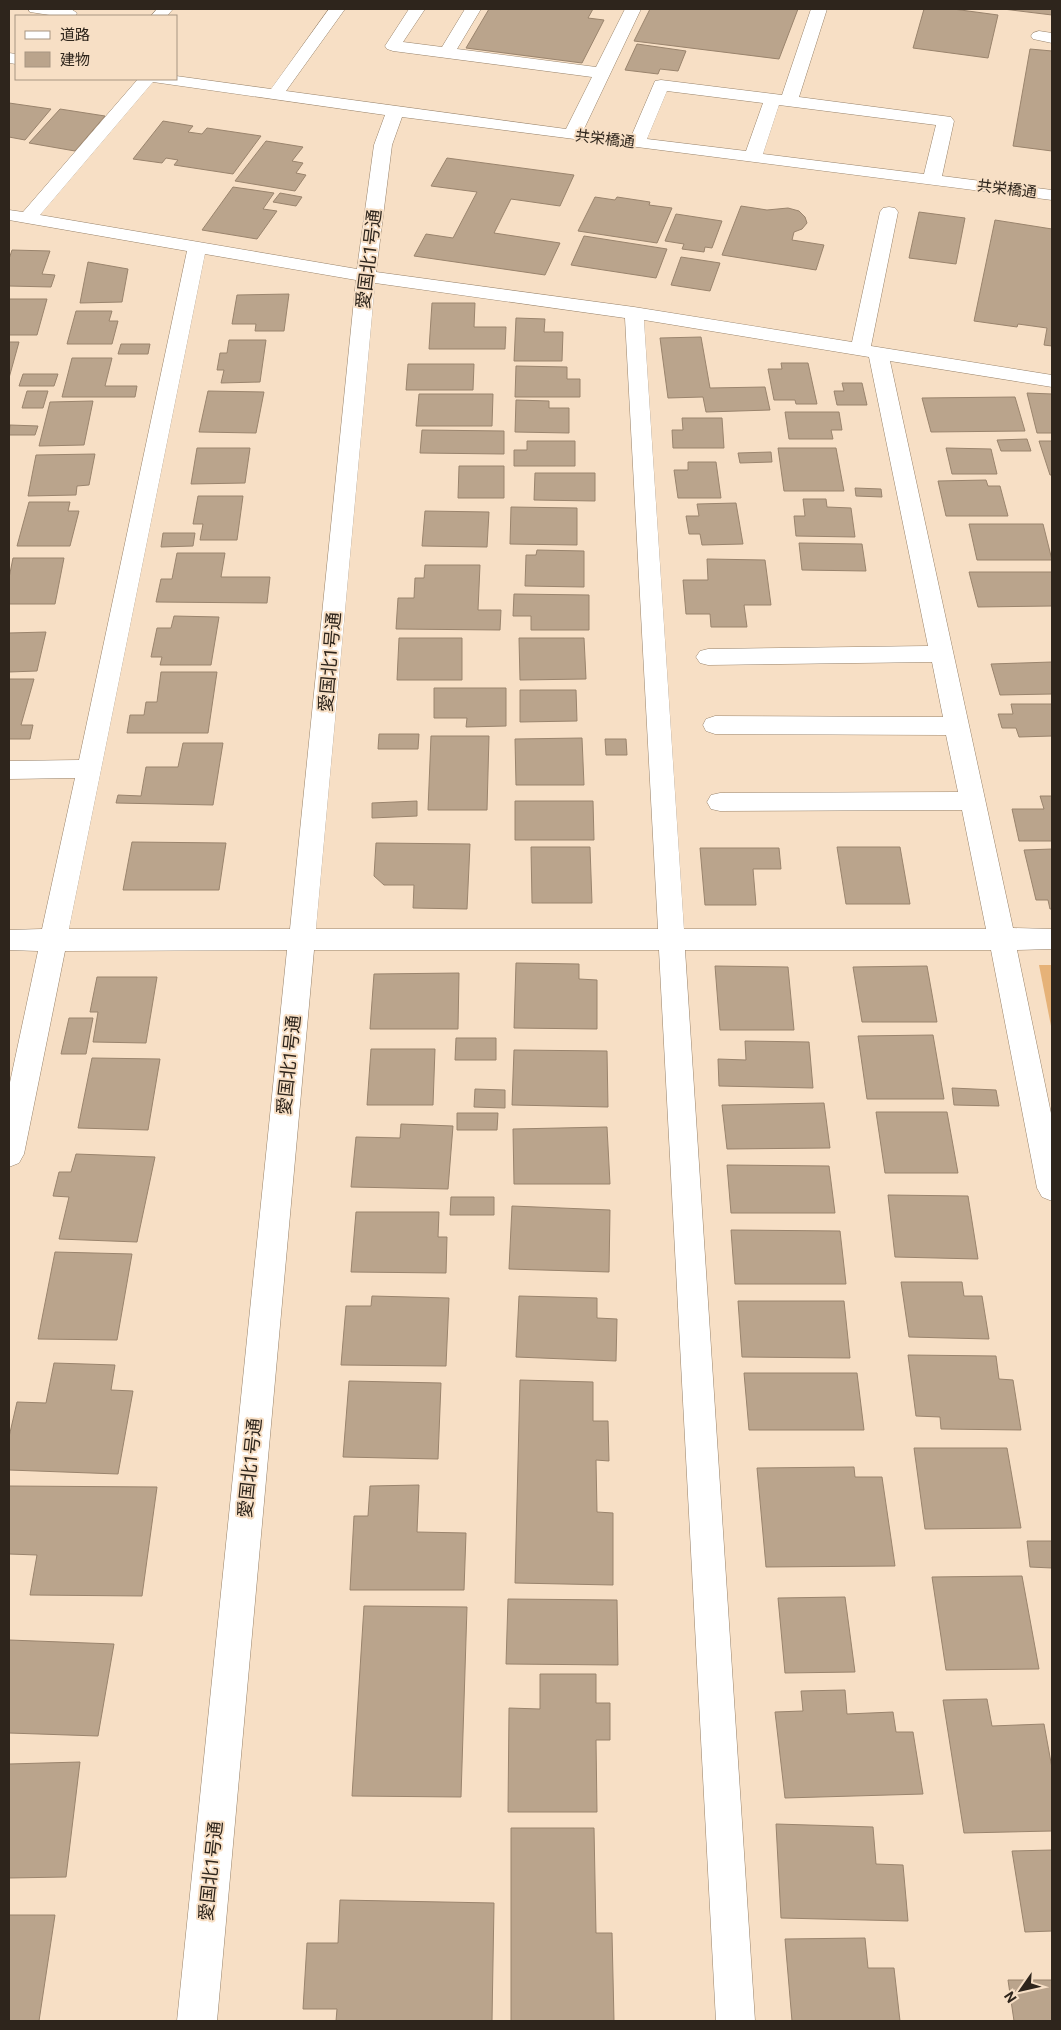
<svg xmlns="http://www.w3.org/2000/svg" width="1061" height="2030" font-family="Roboto,'Noto Sans JP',sans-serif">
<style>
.green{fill:#e6b278}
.building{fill:#baa48c;stroke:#9a846d}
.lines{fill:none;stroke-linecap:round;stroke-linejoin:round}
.minor-casing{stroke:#98836b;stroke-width:1}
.minor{fill:#fff;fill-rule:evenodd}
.labels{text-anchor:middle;stroke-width:4;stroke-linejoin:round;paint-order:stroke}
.far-street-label{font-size:15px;fill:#2e251c;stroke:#f7dfc5}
.street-label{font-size:18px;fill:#2e251c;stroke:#f7dfc5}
</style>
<rect width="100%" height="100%" fill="#f7dfc5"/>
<polygon class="green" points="1039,965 1052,965 1052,1031"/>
<g class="building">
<polygon points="489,9 593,9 588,18 604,20 582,63 466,48"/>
<polygon points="650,9 798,9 779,59 634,41"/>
<polygon points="924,9 953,9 998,15 988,58 913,48"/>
<polygon points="1003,9 1052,9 1052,15"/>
<polygon points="637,44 686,51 678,71 660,69 658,74 625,70"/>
<polygon points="1030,49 1052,51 1052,151 1013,146"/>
<polygon points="9,103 51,109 25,140 9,137"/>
<polygon points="60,109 105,116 75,151 29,143"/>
<polygon points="163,121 193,126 188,132 202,134 207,128 261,136 233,174 174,165 178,160 166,158 162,163 133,159"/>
<polygon points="266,141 303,147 292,161 303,163 296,173 306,175 295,191 235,181"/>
<polygon points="447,158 574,175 560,206 511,199 494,233 560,243 545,275 414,256 426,234 453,238 477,192 431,186"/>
<polygon points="233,187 274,193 263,209 277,211 257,239 202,230"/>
<polygon points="280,193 302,197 296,206 273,202"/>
<polygon points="595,197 615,200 617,197 650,202 649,205 672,208 657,243 578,231"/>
<polygon points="741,206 767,210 788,208 799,211 805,217 807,223 802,229 794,232 792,240 824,245 816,270 722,255"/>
<polygon points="919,212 965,218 956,264 909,258"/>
<polygon points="676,214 722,221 712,248 705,247 704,252 682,249 684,244 665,241"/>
<polygon points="995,220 1052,229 1052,346 1044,345 1047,328 1018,324 1017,327 974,321"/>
<polygon points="584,236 667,249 656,278 571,265"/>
<polygon points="12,250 50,251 42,274 55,275 51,287 9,286 9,259"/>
<polygon points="681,257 720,263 710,291 671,285"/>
<polygon points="88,262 128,269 122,302 80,303"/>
<polygon points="289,294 284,331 255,331 256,324 232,324 237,295"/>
<polygon points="9,299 47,299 37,335 9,335"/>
<polygon points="432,303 475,303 474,327 506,327 505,349 429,349"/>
<polygon points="76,311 112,311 109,321 118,321 112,344 67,344"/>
<polygon points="516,318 545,319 544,332 563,332 562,361 514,361"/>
<polygon points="701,337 710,388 765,387 770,410 706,412 703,397 668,398 660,338"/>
<polygon points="229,340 266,340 260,382 221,383 224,370 217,370 220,353 227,353"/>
<polygon points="9,342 19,342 9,378"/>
<polygon points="121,344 150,344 148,354 118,354"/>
<polygon points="72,358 112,358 105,386 137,386 135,397 62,397"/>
<polygon points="781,363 808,363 817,404 796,404 795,400 774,400 768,369 782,369"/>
<polygon points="408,364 474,364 473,390 406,390"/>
<polygon points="516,366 567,367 567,379 580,379 580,397 515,397"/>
<polygon points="23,374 58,374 54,386 19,386"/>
<polygon points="842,383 862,383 867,405 837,405 834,391 844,391"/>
<polygon points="27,391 48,391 43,408 22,408"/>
<polygon points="208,391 264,392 256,433 199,432"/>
<polygon points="1027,393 1052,394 1052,433 1037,433"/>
<polygon points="419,394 493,394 492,426 416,426"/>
<polygon points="1015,397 1025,431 931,432 922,398"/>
<polygon points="516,400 549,401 549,408 569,408 569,433 515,432"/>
<polygon points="93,401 84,445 39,446 50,402"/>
<polygon points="785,412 839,412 842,430 831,430 833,439 789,439"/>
<polygon points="682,418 722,418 724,448 673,448 672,430 683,430"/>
<polygon points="10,425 38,426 35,435 9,435"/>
<polygon points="422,430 504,431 504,454 420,453"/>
<polygon points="1027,439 1031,451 1001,451 997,440"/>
<polygon points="527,441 575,441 575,466 514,466 514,450 527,450"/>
<polygon points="1039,441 1052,441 1052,475 1050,475"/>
<polygon points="197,448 250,448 245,483 191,484"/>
<polygon points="778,448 836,448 844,491 784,491"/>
<polygon points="946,448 991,449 997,474 952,474"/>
<polygon points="771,452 772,462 740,463 738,453"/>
<polygon points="95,454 89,485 77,486 76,495 28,496 36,455"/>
<polygon points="688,462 716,462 721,498 678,498 674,470 688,470"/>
<polygon points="459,466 504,466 504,498 458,498"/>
<polygon points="535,473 595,473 595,501 534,500"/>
<polygon points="986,480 988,486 1000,486 1008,516 946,516 938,481"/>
<polygon points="855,488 881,489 882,497 856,496"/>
<polygon points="198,496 243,496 237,540 200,540 203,524 193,524"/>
<polygon points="803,499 826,499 827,507 851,508 855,537 796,536 794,516 805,516"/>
<polygon points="29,502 70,502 68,511 79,511 70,546 17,546"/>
<polygon points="736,503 743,544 702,545 700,534 689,534 686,516 699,516 697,504"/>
<polygon points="511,507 577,508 577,545 510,544"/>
<polygon points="425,511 489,512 487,547 422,546"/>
<polygon points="969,524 1043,524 1052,560 977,560"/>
<polygon points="163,533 195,533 193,546 161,547"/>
<polygon points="799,543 862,544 866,571 802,570"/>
<polygon points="537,550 584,551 584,587 525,586 526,555 536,555"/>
<polygon points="177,553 225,553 221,577 270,577 267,603 156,602 161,579 172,579"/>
<polygon points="13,558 64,558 55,604 9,604 9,578"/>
<polygon points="707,559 765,560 771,605 744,605 747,627 711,627 710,614 686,614 683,580 708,580"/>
<polygon points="425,565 480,565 478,610 501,610 500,630 396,629 398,598 414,598 415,578 424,578"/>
<polygon points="969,572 1052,572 1052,606 978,607"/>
<polygon points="514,594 589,595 589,630 531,630 531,616 513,616"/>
<polygon points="174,616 219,617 211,665 160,665 162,657 151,657 157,628 171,628"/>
<polygon points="46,632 37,671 9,672 9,633"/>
<polygon points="399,638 462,638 462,680 397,680"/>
<polygon points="519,638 584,638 586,679 520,680"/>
<polygon points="1052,662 1052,694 1000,695 991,664"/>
<polygon points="161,672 217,672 208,733 127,733 130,715 144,715 146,702 157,702"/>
<polygon points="9,679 34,679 21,725 33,725 30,739 9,739"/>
<polygon points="434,688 506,688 506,726 466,727 467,718 434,718"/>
<polygon points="520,690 576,690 577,721 520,722"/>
<polygon points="1011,704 1052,704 1052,736 1019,737 1016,728 1002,728 998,714 1013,714"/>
<polygon points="379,734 419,734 418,749 378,749"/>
<polygon points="431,736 489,736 487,810 428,810"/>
<polygon points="582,738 584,785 516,785 515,739"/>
<polygon points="605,739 626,739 627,755 606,755"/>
<polygon points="183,743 223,743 213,805 116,803 118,795 141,796 146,767 178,767"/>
<polygon points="1040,796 1052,796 1052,841 1019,841 1012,809 1044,809"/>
<polygon points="417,801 417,816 372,818 372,803"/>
<polygon points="515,801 593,801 594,840 515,840"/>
<polygon points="132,842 226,843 219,890 123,890"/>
<polygon points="376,843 470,844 467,909 413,908 414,885 384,885 374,876"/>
<polygon points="531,847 590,847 592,903 532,903"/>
<polygon points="837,847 900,847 910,904 846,904"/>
<polygon points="700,848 779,848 781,869 753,869 756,905 705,905"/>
<polygon points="1052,849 1052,909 1050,909 1048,900 1036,900 1024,850"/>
<polygon points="516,963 579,964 579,979 597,980 597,1029 514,1028"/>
<polygon points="715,966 788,967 794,1030 720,1030"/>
<polygon points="927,966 937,1022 862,1022 853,967"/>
<polygon points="459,973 458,1029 370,1029 374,974"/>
<polygon points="97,977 157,977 146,1043 93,1042 98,1012 90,1012"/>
<polygon points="69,1018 93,1018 86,1054 61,1054"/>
<polygon points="933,1035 944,1099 867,1099 858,1036"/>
<polygon points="456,1038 496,1038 496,1060 455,1060"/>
<polygon points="745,1041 809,1042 813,1088 719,1086 718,1059 746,1060"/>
<polygon points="371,1049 435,1049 433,1105 367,1105"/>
<polygon points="514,1050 607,1051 608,1107 512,1105"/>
<polygon points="92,1058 160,1059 148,1130 78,1128"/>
<polygon points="952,1088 996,1090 999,1106 954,1105"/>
<polygon points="475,1089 505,1090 505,1108 474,1107"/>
<polygon points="824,1103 830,1148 727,1149 722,1105"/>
<polygon points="876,1112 947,1112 958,1173 885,1173"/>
<polygon points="457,1113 498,1113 497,1130 457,1130"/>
<polygon points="401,1124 453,1126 448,1189 351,1187 356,1137 400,1138"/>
<polygon points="607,1127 610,1184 514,1184 513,1129"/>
<polygon points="76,1154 155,1157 137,1242 59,1239 69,1197 53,1196 59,1172 71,1172"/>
<polygon points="727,1165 829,1166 835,1213 731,1213"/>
<polygon points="888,1195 968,1196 978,1259 895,1257"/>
<polygon points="451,1197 494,1197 494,1215 450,1215"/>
<polygon points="512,1206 610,1210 609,1272 509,1269"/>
<polygon points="356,1212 439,1212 438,1237 447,1237 446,1273 351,1272"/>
<polygon points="731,1230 840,1231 846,1284 735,1284"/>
<polygon points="55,1252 132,1254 117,1340 38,1339"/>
<polygon points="901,1282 962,1282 964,1296 982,1296 989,1339 909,1337"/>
<polygon points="372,1296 449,1298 446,1366 341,1365 346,1306 371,1306"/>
<polygon points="519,1296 597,1298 597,1318 617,1319 616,1361 516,1357"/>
<polygon points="738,1301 844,1301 850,1358 742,1357"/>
<polygon points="908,1355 996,1356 999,1379 1013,1380 1021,1430 941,1429 940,1417 916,1416"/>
<polygon points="54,1363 115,1365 111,1390 133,1391 118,1474 9,1470 9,1437 17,1402 46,1403"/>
<polygon points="744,1373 857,1373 864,1430 749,1430"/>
<polygon points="520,1380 593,1382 593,1421 608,1421 609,1461 596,1460 597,1512 613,1513 613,1585 515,1583"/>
<polygon points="349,1381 441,1383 438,1459 343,1457"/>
<polygon points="914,1448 1007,1448 1021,1528 925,1529"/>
<polygon points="854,1467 855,1477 882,1477 895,1566 766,1567 757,1468"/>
<polygon points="419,1485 417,1532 466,1533 464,1590 350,1590 354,1516 368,1516 370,1486"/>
<polygon points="9,1486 157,1487 142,1596 30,1595 37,1555 9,1554"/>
<polygon points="1027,1541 1052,1541 1052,1568 1030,1567"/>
<polygon points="1022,1576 1039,1669 946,1670 932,1577"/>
<polygon points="845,1597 855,1672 785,1673 778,1598"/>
<polygon points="508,1599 617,1600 618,1665 506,1664"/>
<polygon points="364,1606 467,1607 461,1797 352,1796"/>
<polygon points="9,1640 114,1644 98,1736 9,1733"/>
<polygon points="540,1674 596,1674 596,1703 610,1703 610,1740 596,1740 597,1812 508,1812 509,1708 540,1709"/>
<polygon points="845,1690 847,1714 893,1712 896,1732 913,1732 923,1794 785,1798 775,1712 803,1711 801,1691"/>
<polygon points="987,1699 992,1726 1044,1724 1052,1768 1052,1831 964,1833 943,1700"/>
<polygon points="80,1762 66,1877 9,1878 9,1764"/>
<polygon points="776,1824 873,1827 876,1864 903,1865 908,1921 781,1918"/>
<polygon points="511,1828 594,1828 596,1933 612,1933 614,2021 511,2021"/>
<polygon points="1052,1850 1052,1931 1025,1932 1012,1851"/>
<polygon points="340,1900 494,1903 492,2021 336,2021 337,2009 303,2009 307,1943 338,1943"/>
<polygon points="9,1915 55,1915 39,2021 9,2021"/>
<polygon points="865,1938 868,1968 894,1968 900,2021 792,2021 785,1939"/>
<polygon points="1008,1980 1052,1980 1052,2021 1014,2021"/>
</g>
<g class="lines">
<defs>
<g id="minor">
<polygon points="28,9 71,9 77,13 75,16 56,16 30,12"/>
<polygon points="157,9 173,9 167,16 151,16"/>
<path d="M329,9H345L286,91L566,129L592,77L393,51L387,49L385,46L409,9H425L403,42L442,47L465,9H481L457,49L596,67L625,9H641L583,131L631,137L655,81L661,80L782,95L811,9H827L799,97L951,117L954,121L942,176L1052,190V200L402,117L392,145L376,272L634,307L852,342L880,212L883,208L889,207L895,208L898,212L871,346L1052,375V387L890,361L1013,928L1052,929V949L1017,950L1052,1118V1201L1042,1197L1037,1188L991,950H685L755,2021H716L659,950H314L217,2021H177L287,950L65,951L24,1154L19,1163L9,1167V1087L38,951L9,950V930L42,929L75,778L9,779V761L79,760L187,251L9,220V210L23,212L138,79H176V76L271,89ZM153,82L385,115L374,145L357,269L40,215ZM667,91L763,103L746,151L647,139ZM779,105L936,125L924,174L763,154ZM205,254L356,280L290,929H69ZM375,283L625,318L658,929H316ZM644,320L869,357L928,646L708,649L700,651L696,657L700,663L708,665L932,662L943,717L715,716L706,719L703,725L706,731L715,734L946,735L958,792L720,793L711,795L707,802L711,809L720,811L962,810L986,929H684Z"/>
<polygon points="1039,31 1052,33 1052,43 1033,39 1031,36 1033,33"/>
<polygon points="9,53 16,54 16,64 9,63"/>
</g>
</defs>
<use href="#minor" class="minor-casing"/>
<use href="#minor" class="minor"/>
</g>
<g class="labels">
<g class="far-street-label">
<text transform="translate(605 139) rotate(7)" y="5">共栄橋通</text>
<text transform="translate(1007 189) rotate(7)" y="5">共栄橋通</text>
</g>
<g class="street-label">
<text transform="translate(369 259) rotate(-83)" y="6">愛国北1号通</text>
<text transform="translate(330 662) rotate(-85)" y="6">愛国北1号通</text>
<text transform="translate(289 1065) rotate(-84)" y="6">愛国北1号通</text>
<text transform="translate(250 1468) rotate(-84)" y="6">愛国北1号通</text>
<text transform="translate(211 1871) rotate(-84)" y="6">愛国北1号通</text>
</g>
</g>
<rect width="1061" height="2030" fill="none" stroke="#2e251c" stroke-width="20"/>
<rect x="15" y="15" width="162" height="65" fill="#f7dfc5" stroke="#a79581"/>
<rect x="25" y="31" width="25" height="8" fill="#ffffff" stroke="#a79581"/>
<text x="60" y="40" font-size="15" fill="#2e251c">道路</text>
<rect x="25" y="52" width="25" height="15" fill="#baa48c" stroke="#a79581"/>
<text x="60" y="65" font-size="15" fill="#2e251c">建物</text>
<g transform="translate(1021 1990) rotate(236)" stroke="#f7dfc5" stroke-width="4" paint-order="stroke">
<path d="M0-4L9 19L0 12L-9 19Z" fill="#2e251c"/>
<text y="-8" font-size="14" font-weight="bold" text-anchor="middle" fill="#2e251c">N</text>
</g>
</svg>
